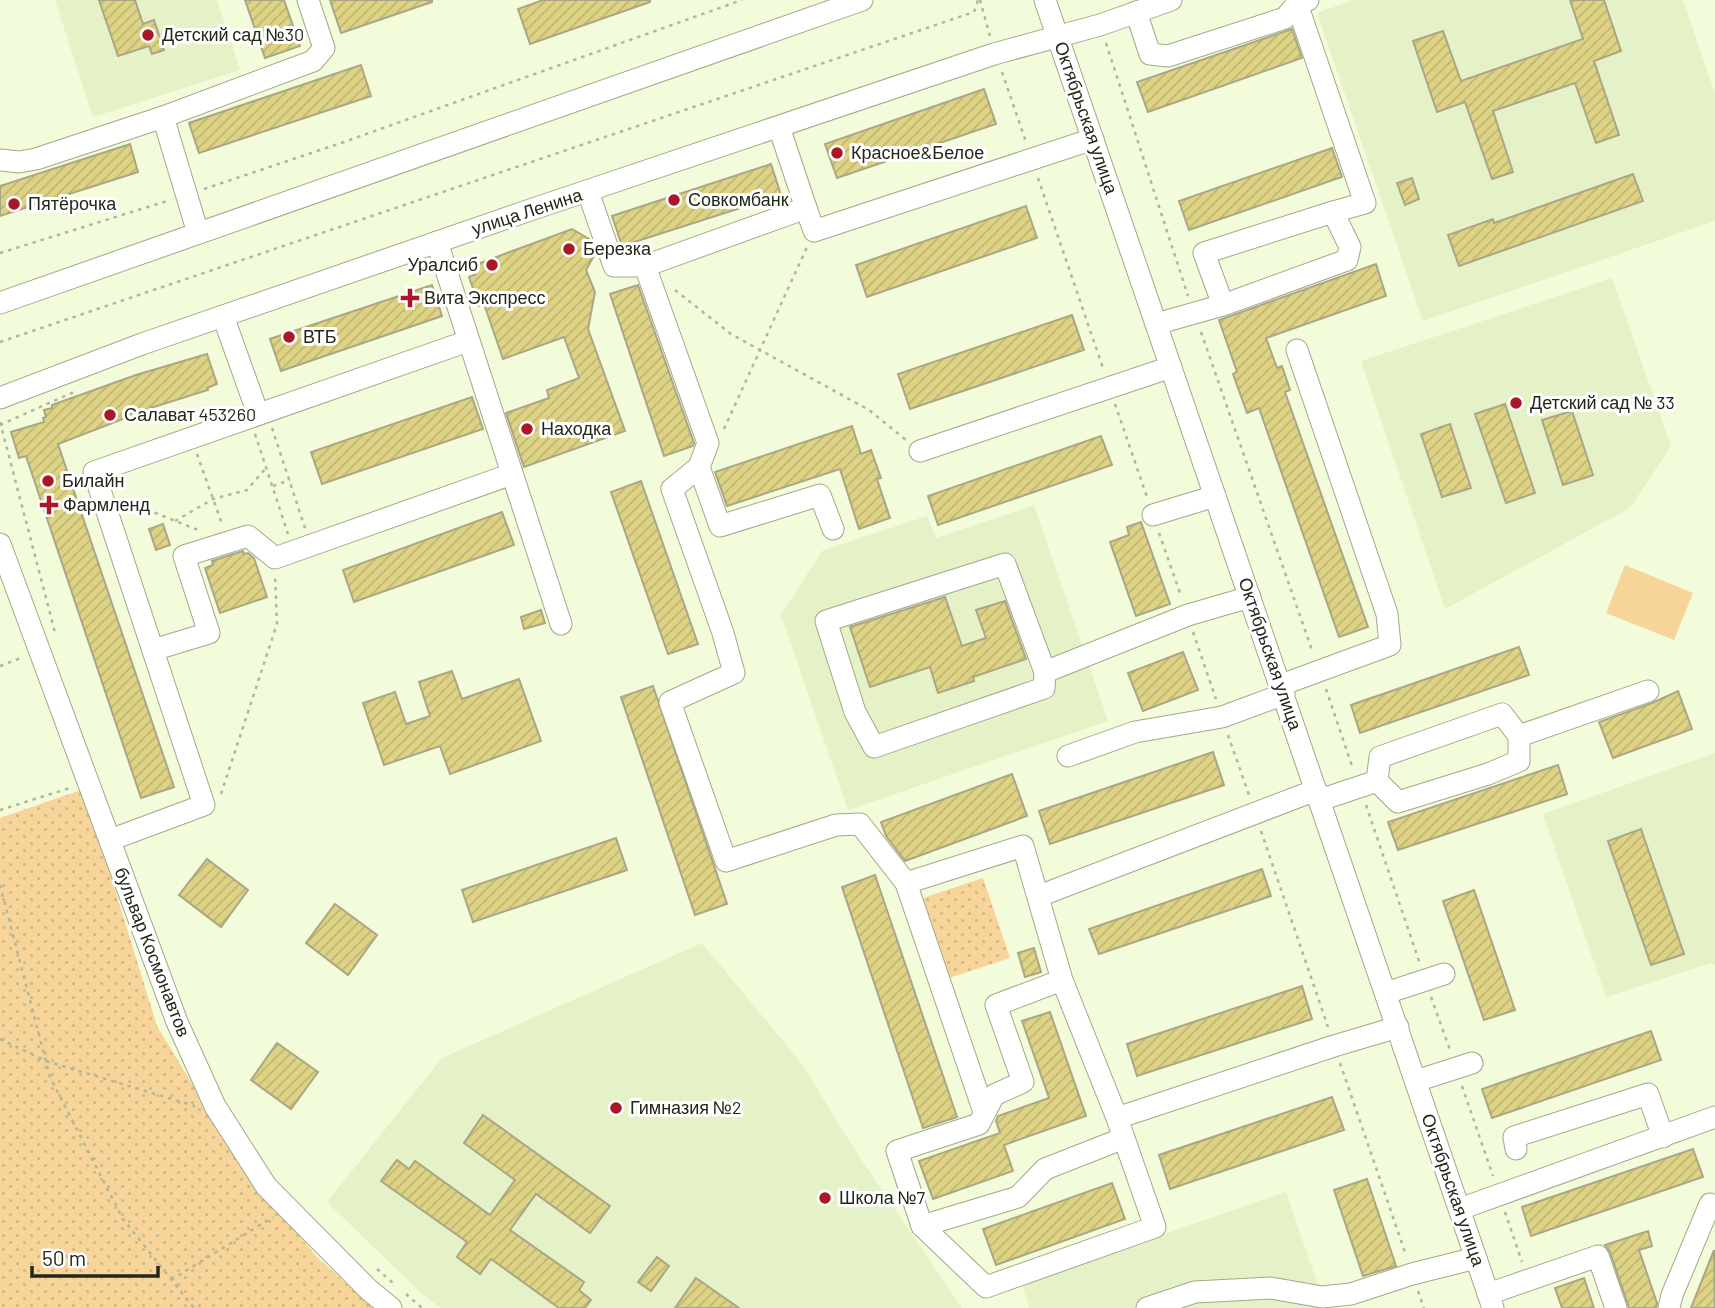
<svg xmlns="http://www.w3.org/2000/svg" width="1715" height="1308" font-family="Barlow,sans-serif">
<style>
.built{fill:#e5f1c7}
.park{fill:url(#park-dots)}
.pitch{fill:#f7d59a}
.building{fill:url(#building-hatch);stroke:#aba685;stroke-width:2}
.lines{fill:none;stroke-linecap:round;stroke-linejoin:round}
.minor-casing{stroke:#a0a989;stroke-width:23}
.path{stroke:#afb79c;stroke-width:2.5;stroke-dasharray:3.5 5;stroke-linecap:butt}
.minor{stroke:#fff;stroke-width:21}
.poi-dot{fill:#ac1728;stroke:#fff;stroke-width:2.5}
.labels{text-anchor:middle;stroke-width:6;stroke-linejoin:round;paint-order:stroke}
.poi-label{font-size:18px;fill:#23271a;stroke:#fff;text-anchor:start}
.street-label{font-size:18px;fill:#23271a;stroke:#fff}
</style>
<defs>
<pattern id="park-dots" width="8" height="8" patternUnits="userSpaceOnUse" patternTransform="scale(1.75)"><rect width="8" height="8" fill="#f7d59a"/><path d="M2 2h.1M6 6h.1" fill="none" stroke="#d3b784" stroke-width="1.8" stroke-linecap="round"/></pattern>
<pattern id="building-hatch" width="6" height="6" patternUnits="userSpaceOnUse" patternTransform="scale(1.75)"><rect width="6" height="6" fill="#ded385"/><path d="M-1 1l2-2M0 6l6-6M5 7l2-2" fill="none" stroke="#beb572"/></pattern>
</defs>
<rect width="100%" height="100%" fill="#f2fcda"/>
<g class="built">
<polygon points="55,0 217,0 240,70 93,117"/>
<polygon points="1354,0 1683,0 1715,94 1715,221 1423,321 1317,13"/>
<polygon points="1612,278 1671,446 1630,508 1445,609 1361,361"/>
<polygon points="1034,505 1108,721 848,810 781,615 822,551 927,516 936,538"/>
<polygon points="1715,753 1715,965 1711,963 1606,997 1543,814"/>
<polygon points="702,943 802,1064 856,1152 962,1308 441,1308 422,1294 330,1205 328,1201 442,1058"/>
<polygon points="1286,1192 1322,1297 1318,1308 1029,1308 1022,1283"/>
</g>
<g class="park">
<polygon points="84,789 157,1026 244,1169 316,1256 373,1308 0,1308 0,818"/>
<polygon points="983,878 1010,958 949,978 923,898"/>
</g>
<polygon class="pitch" points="1625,565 1693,593 1674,640 1606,613"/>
<g class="building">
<polygon points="99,0 135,0 143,24 154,20 164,50 152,54 149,46 118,56"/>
<polygon points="245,0 284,0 300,46 265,58"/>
<polygon points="330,0 432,0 432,2 341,33"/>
<polygon points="543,0 650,0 650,2 530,44 518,9"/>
<polygon points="1570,0 1604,0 1621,51 1594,61 1619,135 1596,143 1575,83 1493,111 1513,172 1492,179 1465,102 1437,112 1413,41 1443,31 1461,81 1583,39"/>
<polygon points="1292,29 1302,58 1148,112 1137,82"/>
<polygon points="361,65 371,96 199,153 189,123"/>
<polygon points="984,89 996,124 837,178 825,144"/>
<polygon points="130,144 138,172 0,216 0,186"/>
<polygon points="1332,148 1342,177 1189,230 1179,201"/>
<polygon points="771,164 781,195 622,246 612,216"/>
<polygon points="1633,174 1643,201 1459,266 1448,235 1493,219 1494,223"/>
<polygon points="1412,178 1419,199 1405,205 1397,183"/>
<polygon points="1026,206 1037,238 867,297 856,265"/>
<polygon points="572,229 589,239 595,254 586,270 595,292 588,329 625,431 524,467 506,413 549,398 547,390 579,378 564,337 503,359 484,304 479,306 469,277 476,274 472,266"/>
<polygon points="1376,264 1386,296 1266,338 1277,368 1282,366 1290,390 1285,392 1368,627 1339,637 1259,408 1247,413 1233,374 1237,372 1219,320"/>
<polygon points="432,285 442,316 281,371 270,339"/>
<polygon points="638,285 694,443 693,446 664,456 610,294"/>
<polygon points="1072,315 1084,350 910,409 898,374"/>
<polygon points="207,354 217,384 207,388 208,390 122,417 123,419 58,444 174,787 141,798 26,456 19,458 11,432 44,422 43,418 46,417 44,410 52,408 52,405 136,375"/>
<polygon points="472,397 483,429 322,484 311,452"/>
<polygon points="1505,404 1535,493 1506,503 1475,414"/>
<polygon points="1572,411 1593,475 1563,485 1542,420"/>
<polygon points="1450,424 1471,488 1442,497 1421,434"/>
<polygon points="852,426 861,454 871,450 881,478 877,479 890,518 859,529 840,469 727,506 715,472"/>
<polygon points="1101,436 1112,465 938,525 928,496"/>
<polygon points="641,481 698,644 668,654 611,492"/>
<polygon points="502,512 514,545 354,602 343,570"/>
<polygon points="1141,522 1170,604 1136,616 1110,542 1129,535 1127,527"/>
<polygon points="163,524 170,545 156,550 149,529"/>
<polygon points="243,551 244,554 248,553 254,558 267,597 220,613 205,568 213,565 212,561"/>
<polygon points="945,597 962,646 986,638 976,610 1005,601 1026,659 973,677 974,681 938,693 930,667 870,687 850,627"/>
<polygon points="541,610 545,623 524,629 521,617"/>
<polygon points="1519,647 1529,675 1360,733 1351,705"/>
<polygon points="1183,652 1198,690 1143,711 1128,673"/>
<polygon points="452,671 462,699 519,679 541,741 450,774 440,746 384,765 363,703 395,692 406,724 430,716 419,682"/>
<polygon points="653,686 727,904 695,915 621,697"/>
<polygon points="1678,691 1692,729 1613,758 1599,722 1652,703"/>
<polygon points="1213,752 1224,785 1050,844 1039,811"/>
<polygon points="1558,765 1567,794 1398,850 1388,822"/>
<polygon points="1012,774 1027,816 905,861 886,836 881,822"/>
<polygon points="1641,829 1684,954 1651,965 1608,841"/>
<polygon points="616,838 627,870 473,922 462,890"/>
<polygon points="207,859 248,890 221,927 179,895"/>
<polygon points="1262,869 1271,896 1099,954 1089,929"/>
<polygon points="875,875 957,1117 923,1128 842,887"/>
<polygon points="1474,890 1515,1010 1484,1020 1443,901"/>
<polygon points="335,904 377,935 348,975 306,943"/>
<polygon points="1034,948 1041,972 1025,977 1018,953"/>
<polygon points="1302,986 1312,1019 1137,1076 1127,1044"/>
<polygon points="1050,1012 1086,1116 1004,1145 1013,1171 933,1199 919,1161 1000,1133 996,1121 998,1116 1049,1098 1022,1021"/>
<polygon points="1651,1031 1661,1060 1492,1118 1482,1089"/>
<polygon points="277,1043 318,1072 291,1109 251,1080"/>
<polygon points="1332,1097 1344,1130 1170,1189 1159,1155"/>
<polygon points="483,1115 610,1206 590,1233 536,1194 510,1230 584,1282 579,1290 591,1300 585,1308 559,1308 491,1259 480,1274 457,1257 467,1242 381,1181 397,1160 409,1169 415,1161 490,1215 515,1180 464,1143"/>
<polygon points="1693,1149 1703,1177 1531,1236 1522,1207"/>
<polygon points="1367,1179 1396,1266 1363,1276 1334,1190"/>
<polygon points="1112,1183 1125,1219 996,1265 983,1229"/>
<polygon points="1648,1231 1652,1246 1639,1250 1657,1303 1656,1308 1629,1308 1610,1252 1605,1245"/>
<polygon points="1714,1250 1715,1308 1691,1308"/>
<polygon points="657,1257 669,1266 651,1291 638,1282"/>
<polygon points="696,1278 739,1308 675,1308"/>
<polygon points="1584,1278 1594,1308 1562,1308 1555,1288"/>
</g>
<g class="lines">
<defs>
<g id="minor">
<polyline points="1045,0 1493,1308"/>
<polyline points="1136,12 1150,54 1168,56 1285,18 1297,4 1296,0"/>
<polyline points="163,117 313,61 324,48 308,0"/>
<polyline points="779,127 806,208"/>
<polyline points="0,160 19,162 36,159 163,117 198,233"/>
<polyline points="588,192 614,266 645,266 708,443 699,467 672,489 723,633 734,673 670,702 726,861 836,825 860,824 906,883 1023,846 1062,980 1117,1118 1155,1227 986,1287 922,1226 897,1151 979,1124 994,1095 1023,1082 996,1005 1062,980"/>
<polyline points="437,242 561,624"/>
<polyline points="645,266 806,208 814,231 1093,139"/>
<polyline points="0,303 862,0"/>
<polyline points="1223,305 1204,253 1333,212"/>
<polyline points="223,316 258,414"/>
<polyline points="1156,324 1223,305 1347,260 1350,247 1333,212 1365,203 1297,4 1308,0"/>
<polyline points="0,398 142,344 533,209 994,54 1100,25 1171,0"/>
<polyline points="920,451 1171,367"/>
<polyline points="699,467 720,526 820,495 833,529"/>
<polyline points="1153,515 1215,496"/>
<polyline points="0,544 177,1022 215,1106 266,1186 369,1290 391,1308"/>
<polygon points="1005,564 1045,672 1044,688 874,747 855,712 826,621"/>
<polyline points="153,650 209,633 184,556 248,536 275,558 512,474"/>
<polyline points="1045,672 1188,615 1250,597"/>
<polyline points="1281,685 1390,645 1387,614 1297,350"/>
<polyline points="1068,756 1135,732 1222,717 1284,694"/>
<polyline points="1377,781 1398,802 1488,774 1519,761 1519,736"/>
<polyline points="1320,800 1377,781 1380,757 1502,714 1519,736 1648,691"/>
<polyline points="110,840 204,805 94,472 468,341"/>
<polyline points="906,883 984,1112"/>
<polyline points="1039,896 1316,790"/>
<polyline points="1386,993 1444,974"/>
<polyline points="1416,1081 1472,1063"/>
<polyline points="1117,1118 1334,1046 1398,1027"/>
<polyline points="1516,1149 1514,1137 1648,1094 1663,1137"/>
<polyline points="1460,1209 1715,1117"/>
<polyline points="922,1226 1018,1197 1045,1169 1124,1138"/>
<polyline points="1488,1294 1598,1256 1616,1308"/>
<polyline points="1147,1308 1195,1292 1271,1288 1322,1297 1351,1294 1412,1274 1476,1258"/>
<polyline points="1669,1308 1672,1295 1710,1204"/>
</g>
</defs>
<use href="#minor" class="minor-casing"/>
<g class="path">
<polyline points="980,0 990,36"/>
<polyline points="1106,43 1188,296"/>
<polyline points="1002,72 1026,142"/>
<polyline points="1038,178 1104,371"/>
<polyline points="204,189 344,142 742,0"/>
<polyline points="0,253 167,201"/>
<polyline points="675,290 731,334 869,410 906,440"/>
<polyline points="1201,332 1313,653"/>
<polyline points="0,342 974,12 978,0"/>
<polyline points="1115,404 1147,497"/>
<polyline points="0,422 56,636"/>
<polyline points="0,425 76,391"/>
<polyline points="272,428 305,528"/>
<polyline points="724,429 807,247"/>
<polyline points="255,434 288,534"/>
<polyline points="197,454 222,524"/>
<polyline points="273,486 290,480"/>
<polyline points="123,500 198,530"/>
<polyline points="175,521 213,499 247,490 266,468"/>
<polyline points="1159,533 1181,596"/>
<polyline points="1193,632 1216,699"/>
<polyline points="0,666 23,657"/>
<polyline points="1326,689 1353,769"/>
<polyline points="1228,735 1249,795"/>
<polyline points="221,794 277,624 275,575"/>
<polyline points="1366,805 1420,964"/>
<polyline points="0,810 70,788"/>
<polyline points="1261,831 1328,1027"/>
<polyline points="0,885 50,1077 123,1219 194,1308"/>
<polyline points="1431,997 1450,1050"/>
<polyline points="0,1039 46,1061 195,1106"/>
<polyline points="1340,1063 1406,1255"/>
<polyline points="1462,1086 1493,1176"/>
<polyline points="1505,1212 1522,1262"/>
<polyline points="377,1269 393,1283"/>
<polyline points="171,1280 273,1217"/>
<polyline points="1418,1291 1424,1308"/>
<polyline points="406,1294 422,1308"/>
</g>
<use href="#minor" class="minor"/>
</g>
<g class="poi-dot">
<circle cx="148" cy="35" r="7"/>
<circle cx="837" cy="153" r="7"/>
<circle cx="674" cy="200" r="7"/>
<circle cx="14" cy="204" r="7"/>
<circle cx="569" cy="249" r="7"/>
<circle cx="492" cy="265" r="7"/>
<path d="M406.5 287.5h7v7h7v7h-7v7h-7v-7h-7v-7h7z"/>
<circle cx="289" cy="337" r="7"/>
<circle cx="1516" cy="403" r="7"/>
<circle cx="110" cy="415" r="7"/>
<circle cx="527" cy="429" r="7"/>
<circle cx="48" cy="481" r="7"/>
<path d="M45.5 494.5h7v7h7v7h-7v7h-7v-7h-7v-7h7z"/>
<circle cx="616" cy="1108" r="7"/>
<circle cx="825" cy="1198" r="7"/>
</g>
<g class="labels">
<g class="poi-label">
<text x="162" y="41">Детский сад №30</text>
<text x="851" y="159">Красное&amp;Белое</text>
<text x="688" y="206">Совкомбанк</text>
<text x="28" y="210">Пятёрочка</text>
<text x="583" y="255">Березка</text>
<text x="478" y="271" text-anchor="end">Уралсиб</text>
<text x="424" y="304">Вита Экспресс</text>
<text x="303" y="343">ВТБ</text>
<text x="1530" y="409">Детский сад № 33</text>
<text x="124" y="421">Салават 453260</text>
<text x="541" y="435">Находка</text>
<text x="62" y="487">Билайн</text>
<text x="63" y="511">Фармленд</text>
<text x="630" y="1114">Гимназия №2</text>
<text x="839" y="1204">Школа №7</text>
</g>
<g class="street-label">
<text transform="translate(1086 118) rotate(71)" y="6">Октябрьская улица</text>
<text transform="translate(527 212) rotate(-18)" y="6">улица Ленина</text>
<text transform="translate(1270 654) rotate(71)" y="6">Октябрьская улица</text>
<text transform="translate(152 952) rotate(69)" y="6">бульвар Космонавтов</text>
<text transform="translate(1453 1190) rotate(71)" y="6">Октябрьская улица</text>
</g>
</g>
<path d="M32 1266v10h126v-10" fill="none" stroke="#23271a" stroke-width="3.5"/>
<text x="42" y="1266" font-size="21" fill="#23271a" stroke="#ffffff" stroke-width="5" paint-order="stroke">50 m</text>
</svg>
